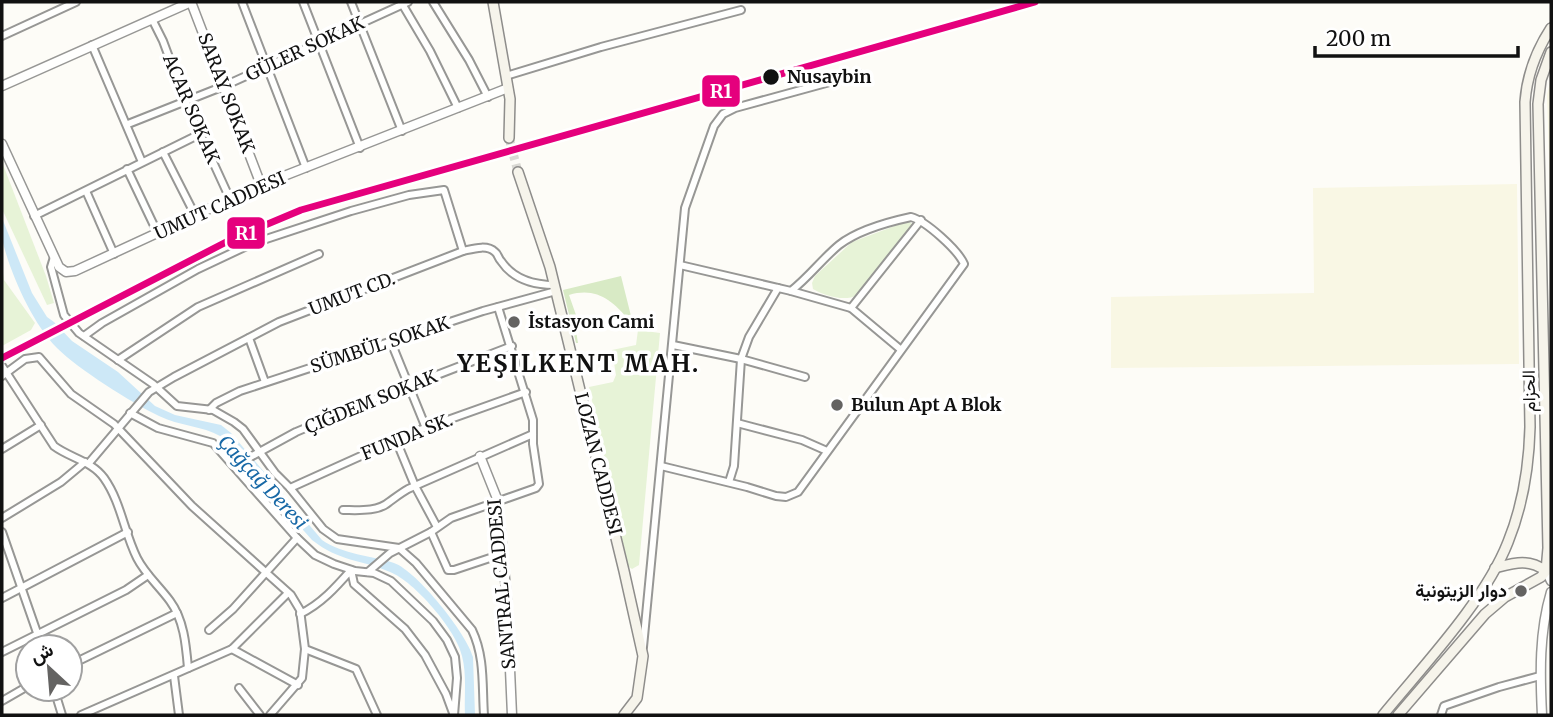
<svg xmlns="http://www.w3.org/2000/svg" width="1553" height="717" font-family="Merriweather,Vazirmatn,serif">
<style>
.farmland{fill:#f9f7e4}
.green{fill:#e7f3d7}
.forest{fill:#d8eac5}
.water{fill:#cde8f7}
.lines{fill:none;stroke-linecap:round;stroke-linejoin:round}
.secondary-tunnel{stroke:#dad9d4;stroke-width:9;stroke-dasharray:9 4.5;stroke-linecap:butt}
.minor-casing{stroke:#979795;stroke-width:10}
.tertiary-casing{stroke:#979795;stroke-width:11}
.secondary-casing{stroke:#8e8d8b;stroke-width:12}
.minor{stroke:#fffffe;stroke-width:6}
.tertiary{stroke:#fffffe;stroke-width:8}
.secondary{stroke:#f6f4eb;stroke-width:9}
.rail-1-casing{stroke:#fff;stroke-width:12}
.rail-1{stroke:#e5007d;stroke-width:7}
.stop-dot{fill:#111;stroke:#fff;stroke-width:2.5}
.poi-dot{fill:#646362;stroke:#fff;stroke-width:2.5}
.labels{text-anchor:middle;stroke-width:7;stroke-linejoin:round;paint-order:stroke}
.street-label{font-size:18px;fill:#111;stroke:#fff}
.stop-label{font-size:18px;font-weight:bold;fill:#111;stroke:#fff;text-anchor:start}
.poi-label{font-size:18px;font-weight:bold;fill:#111;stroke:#fff;text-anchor:start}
.water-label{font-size:19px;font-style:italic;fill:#1768a6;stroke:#fff}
.district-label{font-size:24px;font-weight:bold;letter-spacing:2px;fill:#111;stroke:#fff}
.line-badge{stroke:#fff;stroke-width:2.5}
.badge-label{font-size:19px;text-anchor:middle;font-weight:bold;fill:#fff}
</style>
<rect width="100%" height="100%" fill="#fdfcf7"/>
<g class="farmland">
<polygon points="1551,79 1551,194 1550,194 1547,95"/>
<polygon points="1517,184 1519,364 1111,368 1111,297 1314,293 1313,188"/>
</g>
<g class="green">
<polygon points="2,162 46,276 54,303 47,305 2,209"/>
<path d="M908,221L912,224L857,295C845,302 825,296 813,289L812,283L815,276L852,242Z"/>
<polygon points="2,265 4,280 35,323 31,330 2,346"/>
<polygon points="638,330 660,333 639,565 632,569 628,566 589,387 613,382 616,375 612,350 636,345"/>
</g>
<path class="forest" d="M621,276L632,320H629C612,300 596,287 569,295L576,315L574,319L578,343H576L563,290Z"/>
<path class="water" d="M2,218L32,293L47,317L54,322L72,341L118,372L155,406L175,415L221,425L231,433L322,540C344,555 370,555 394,563C417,571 467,634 473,657L475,715H465C464,696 467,675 462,656C457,631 414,581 390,572C360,559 340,562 312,540L220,436C203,426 179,426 159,416C132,403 78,369 57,348C32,323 10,273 2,239C1,232 2,224 2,218Z"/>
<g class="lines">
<polyline class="secondary-tunnel" points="509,138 518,172"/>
<defs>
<g id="minor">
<polyline points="242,2 306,168"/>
<polyline points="303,2 360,148"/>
<polyline points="351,2 402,131"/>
<polyline points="401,2 430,51 458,108"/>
<polyline points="433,2 469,60 488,97"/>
<polyline points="152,19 163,41 186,103 230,199"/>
<polyline points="2,36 76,2"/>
<polyline points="92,45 142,162"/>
<polyline points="506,76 601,47 741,10"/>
<polyline points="128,124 224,86 408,2"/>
<polyline points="163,152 196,217"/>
<polyline points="127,169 158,234"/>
<polyline points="86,191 114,254"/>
<polyline points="34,216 200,134"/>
<path d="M54,257L51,267L64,315L79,333L153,384L177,406L213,410L234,422L243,429L275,473L290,488L323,529L337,539L399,548L416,563L472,630C485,657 482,686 484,715"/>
<polyline points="680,265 791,291 851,308 900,349"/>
<polyline points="851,308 921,220"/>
<polyline points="84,336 102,323 198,269 251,244 351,211 409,195 444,190 463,251"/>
<polyline points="249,338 265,382"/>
<polyline points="391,342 426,428"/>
<polyline points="673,345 741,359 805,377"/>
<polyline points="118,360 198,307 319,254"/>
<path d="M2,366L54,446C70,458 92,461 104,478C121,502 124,532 137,558C145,574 159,586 170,601C184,620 186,645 188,668"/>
<polyline points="2,376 25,359 39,357 71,394 114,424 192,506 291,595 300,610 305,649 356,669 377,715"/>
<polyline points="209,410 216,403 240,391 483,311 556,291"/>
<polyline points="130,413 158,428 213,443 297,538 315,555 334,564 355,571 374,573 391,581 433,621 447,640 455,657 457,678 454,715"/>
<polyline points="737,423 802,440 827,451"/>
<polyline points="396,440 415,486 437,527"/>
<polyline points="2,449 41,425"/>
<path d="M89,463L149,392L174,377L279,322L463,251C472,249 487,244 495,252C498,254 498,258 501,261C513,279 534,285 554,285"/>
<polyline points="234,466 296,432 367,402 512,346"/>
<path d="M661,466L747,487L776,496L786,497L798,492L964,264C958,250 926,221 911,217C888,222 858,230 839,245C822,259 809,277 791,291"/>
<polyline points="729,482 734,466 741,359 749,337 778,288"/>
<polyline points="290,488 414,432 526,392"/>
<path d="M343,510C357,510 378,512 389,502C396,497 401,493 408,489L533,434"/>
<polyline points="2,518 61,482 85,462"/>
<polyline points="2,532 42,647"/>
<polyline points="431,532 448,570 454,570 502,554"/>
<polyline points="368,572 390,553 431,532 451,518 536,488 539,484 533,444 533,420 498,307"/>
<polyline points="2,598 128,532"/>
<path d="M300,614C321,604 336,587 351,570L354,584L405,629L425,655L446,694L453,713"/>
<polyline points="209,630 233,609 297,538"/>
<polyline points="643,647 685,208 714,126 723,114 735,108 859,74"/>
<polyline points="232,649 298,685"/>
<polyline points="2,652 126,590 148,575"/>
<polyline points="70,665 177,613"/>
<polyline points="174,676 179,715"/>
<polyline points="239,688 260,715"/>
<polyline points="54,689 62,715"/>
<polyline points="2,701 28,686"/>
<polyline points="81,715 232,649 288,593"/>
<polyline points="270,715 302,678 305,649"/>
<polyline points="1441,715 1444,706 1499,687 1540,676"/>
</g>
<g id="tertiary">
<polyline points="2,86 191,2 261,185"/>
<polyline points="2,144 59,267 66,272 75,271 261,185 508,88"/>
<polyline points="480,456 498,501 507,601 512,715"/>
<polyline points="1546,571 1551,581"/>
<path d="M1542,715C1540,674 1539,632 1551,592"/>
</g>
<g id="secondary">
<polyline points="493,2 510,99 509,138"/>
<polyline points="518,172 550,267 624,571 643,656 637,698 624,715"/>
<path d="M1495,568C1514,563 1528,558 1546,571"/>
<path d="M1383,715C1423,666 1485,601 1508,542C1523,505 1529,467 1530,427L1525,102C1527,74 1536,51 1551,28"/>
<polyline points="1398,715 1485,614 1505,597 1541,577 1546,571 1548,548 1538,104 1541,80 1551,52"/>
</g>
</defs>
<use href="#minor" class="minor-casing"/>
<use href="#tertiary" class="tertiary-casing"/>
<use href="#secondary" class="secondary-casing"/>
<use href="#minor" class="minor"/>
<use href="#tertiary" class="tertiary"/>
<use href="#secondary" class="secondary"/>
<defs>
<polyline id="rail-1" points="2,358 232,239 301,210 1035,2"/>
</defs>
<use href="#rail-1" class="rail-1-casing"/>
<use href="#rail-1" class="rail-1"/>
</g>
<circle class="stop-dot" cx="771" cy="77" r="9"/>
<g class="poi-dot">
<circle cx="514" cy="322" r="7"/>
<circle cx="837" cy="405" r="7"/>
<circle cx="1521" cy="591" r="7"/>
</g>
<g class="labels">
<g class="street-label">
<text transform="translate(305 49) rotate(-25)" y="6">GÜLER SOKAK</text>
<text transform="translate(226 93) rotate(69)" y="6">SARAY SOKAK</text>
<text transform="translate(191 109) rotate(67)" y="6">ACAR SOKAK</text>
<text transform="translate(220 206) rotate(-24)" y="6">UMUT CADDESI</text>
<text transform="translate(352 294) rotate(-21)" y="6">UMUT CD.</text>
<text transform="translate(380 345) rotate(-18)" y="6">SÜMBÜL SOKAK</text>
<text transform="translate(1529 391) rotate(-91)" y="6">الحزام</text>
<text transform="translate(371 402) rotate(-22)" y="6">ÇIĞDEM SOKAK</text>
<text transform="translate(407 437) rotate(-22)" y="6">FUNDA SK.</text>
<text transform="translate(598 464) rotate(76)" y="6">LOZAN CADDESI</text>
<text transform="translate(502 584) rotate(-95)" y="6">SANTRAL CADDESI</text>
</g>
<g class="stop-label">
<text x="787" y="83">Nusaybin</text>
</g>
<g class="poi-label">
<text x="528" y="328">İstasyon Cami</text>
<text x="851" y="411">Bulun Apt A Blok</text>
<text x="1507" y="597" text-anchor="end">دوار الزيتونية</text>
</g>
<g class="water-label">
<text transform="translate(263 482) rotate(47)" y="7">Çağçağ Deresi</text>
</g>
<g class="district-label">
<text x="579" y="372">YEŞILKENT MAH.</text>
</g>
</g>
<g class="line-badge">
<rect x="701" y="74" width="40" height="34" rx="7" fill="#e5007d"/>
<rect x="226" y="216" width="40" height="34" rx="7" fill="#e5007d"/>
</g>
<g class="badge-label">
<text x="721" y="98">R1</text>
<text x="246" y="240">R1</text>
</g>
<rect width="1553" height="717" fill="none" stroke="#111111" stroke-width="7"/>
<g transform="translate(49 668) rotate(334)"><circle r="33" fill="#ffffff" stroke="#a0a0a0" stroke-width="2"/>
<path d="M0-5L12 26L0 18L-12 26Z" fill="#646362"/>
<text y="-10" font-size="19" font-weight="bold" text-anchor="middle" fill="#111111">ش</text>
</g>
<path d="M1315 46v10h203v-10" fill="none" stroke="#111111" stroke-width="3.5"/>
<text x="1326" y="46" font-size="21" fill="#111111" stroke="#ffffff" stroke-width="5" paint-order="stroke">200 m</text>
</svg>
